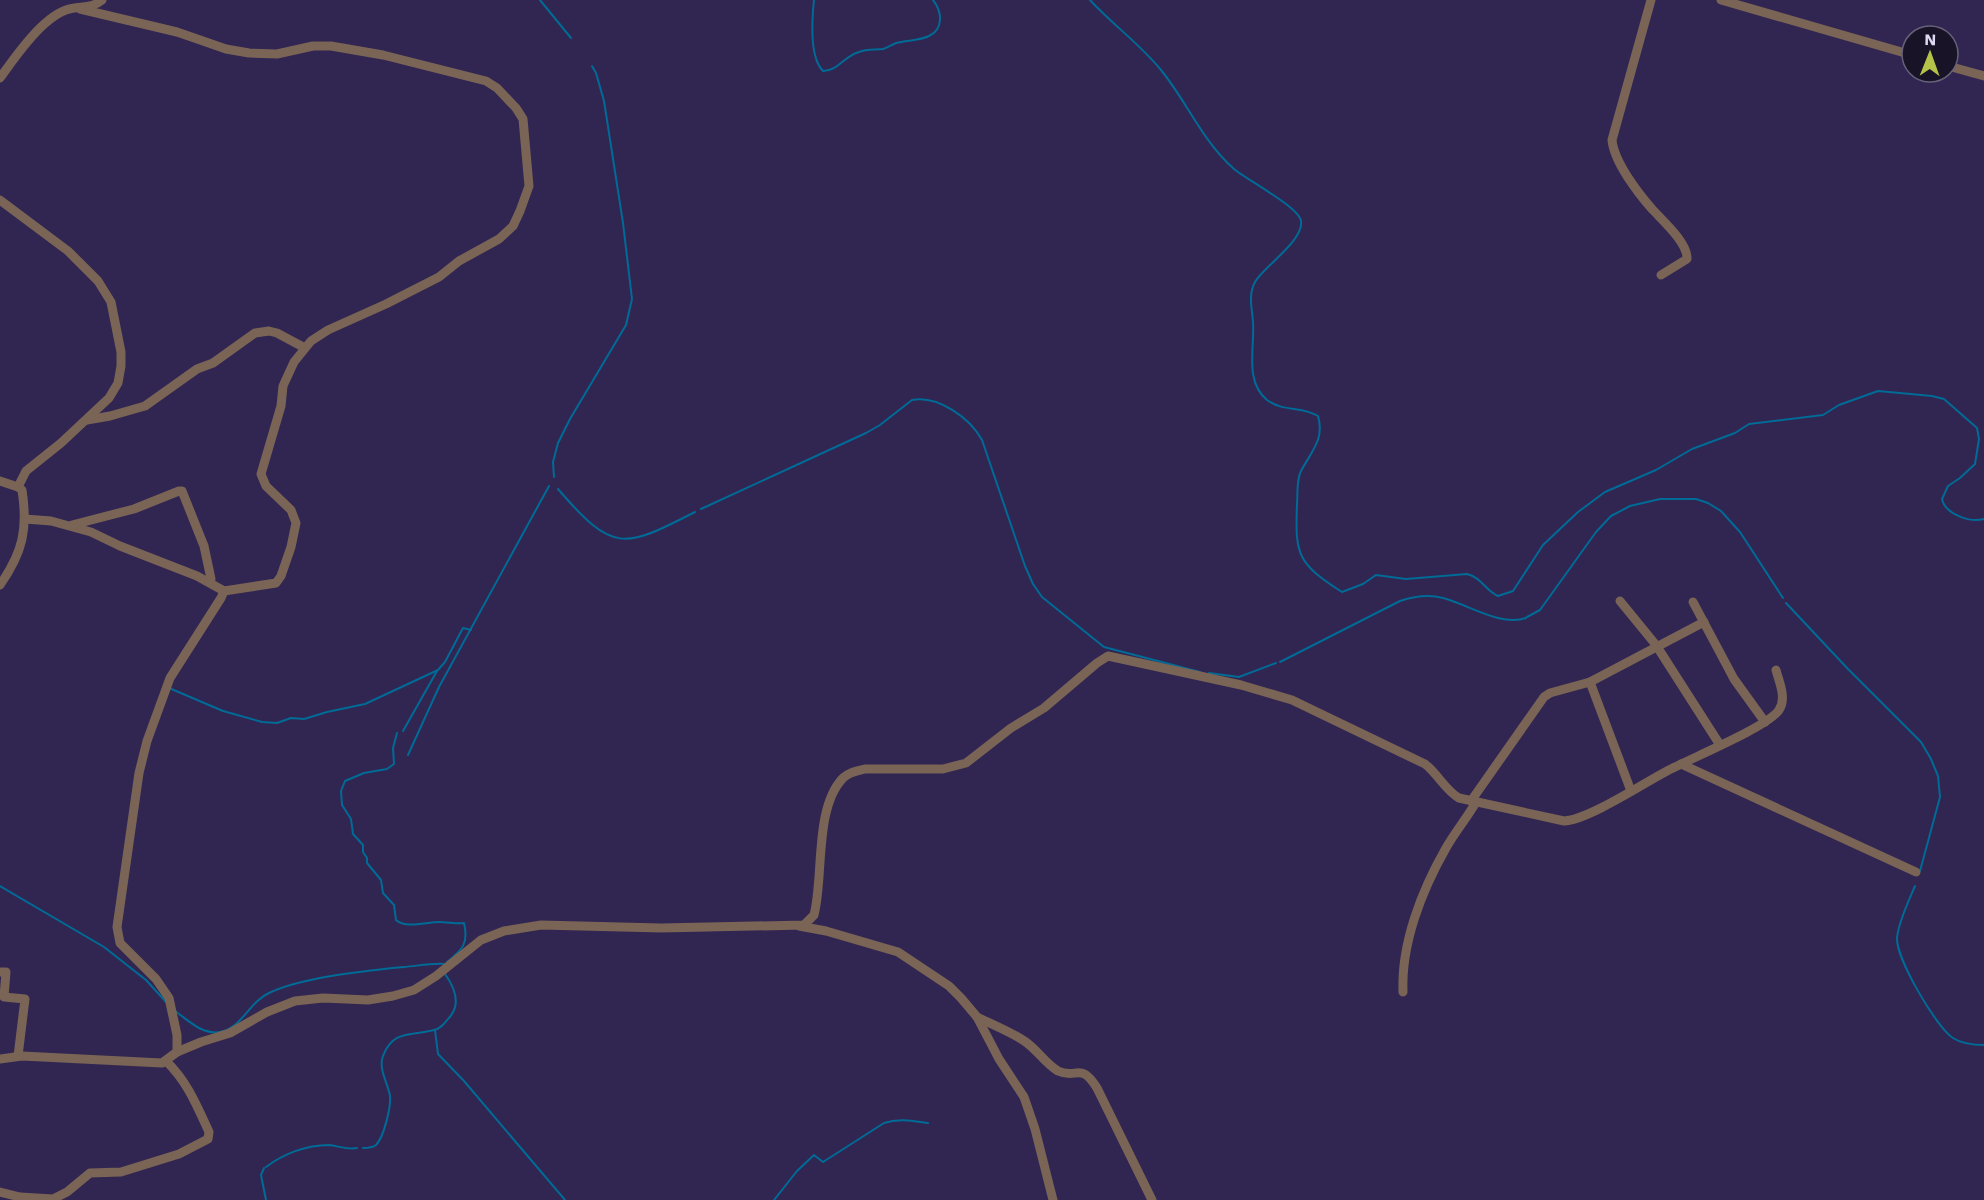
<svg xmlns="http://www.w3.org/2000/svg" width="1984" height="1200" font-family="'Work Sans',sans-serif">
<style>
.lines{fill:none;stroke-linecap:round;stroke-linejoin:round}
.stream{stroke:#006b96;stroke-width:2}
.street{stroke:#796456;stroke-width:9}
</style>
<rect width="100%" height="100%" fill="#312551"/>
<g class="lines">
<g class="stream">
<polyline points="540,0 571,38"/>
<path d="M814,0C812,19 809,57 823,71C838,71 844,56 859,52C867,49 875,50 883,49C887,48 891,45 896,43C906,40 919,41 929,36C944,29 942,11 933,0"/>
<path d="M1090,0C1113,25 1140,44 1161,70C1187,102 1203,142 1234,169C1247,180 1299,207 1301,221C1304,241 1264,266 1255,282C1248,295 1252,308 1253,322C1255,347 1244,381 1267,400C1283,412 1302,406 1318,416C1325,439 1311,452 1301,471C1296,481 1298,493 1297,504C1295,555 1297,563 1342,592L1363,584L1376,575L1406,579L1467,574C1481,577 1486,591 1498,596L1513,591L1543,545L1578,512L1605,492L1656,470L1692,449L1735,433L1749,424L1823,415L1839,405L1878,391L1932,396L1944,399L1977,428L1979,439L1975,464L1960,478L1948,486L1942,499C1945,514 1970,523 1984,519"/>
<polyline points="554,477 553,462 558,443 570,419 626,325 632,299 623,223 604,101 596,73 592,66"/>
<path d="M558,489C613,553 623,549 695,512"/>
<path d="M701,509L866,433L880,425L912,400C938,395 970,418 982,440L1025,566L1033,584L1042,597L1104,647L1200,672"/>
<polyline points="1786,603 1848,669 1921,742 1931,759 1938,776 1940,797 1920,871"/>
<polyline points="1527,617 1540,610 1596,532 1611,516 1630,506 1660,499 1696,499 1708,503 1721,511 1740,532 1783,598"/>
<path d="M1280,662L1400,601C1415,596 1428,594 1443,598C1467,604 1501,627 1526,618"/>
<polyline points="1209,673 1239,677 1276,663"/>
<polyline points="169,688 223,711 262,722 277,723 291,718 304,719 327,712 365,704 438,670 445,662 463,628 471,630"/>
<polyline points="403,731 437,671"/>
<path d="M397,733L393,748L394,764L387,769L364,773L345,781L341,791L342,805L351,819L353,834L363,845V852L367,858V863L381,880L383,893L394,905L396,920C406,929 426,922 439,922C448,922 456,924 464,923C469,944 462,950 447,962"/>
<polyline points="408,755 439,687 549,486"/>
<polyline points="0,886 104,947 146,980 166,1002"/>
<path d="M1915,886C1909,900 1898,923 1897,938C1896,958 1936,1027 1953,1038C1962,1044 1973,1045 1984,1045"/>
<path d="M175,1011C188,1020 202,1035 220,1032C242,1028 249,1002 269,993C303,977 365,971 404,967C417,966 431,963 445,964"/>
<polyline points="435,1030 438,1054 464,1081 565,1200"/>
<path d="M363,1148C368,1148 372,1148 376,1145C384,1137 391,1107 390,1096C388,1083 378,1069 383,1056C393,1029 413,1036 434,1030C440,1029 444,1024 448,1019C462,1005 455,988 445,974"/>
<path d="M266,1167C283,1154 306,1145 329,1145C338,1146 348,1150 357,1148"/>
<polyline points="264,1168 261,1175 266,1200"/>
<path d="M774,1200L797,1171L814,1155L823,1162L884,1123C899,1118 913,1121 928,1123"/>
</g>
<g class="street">
<path d="M1651,0L1612,140C1614,162 1638,193 1652,209C1663,221 1688,243 1687,259L1661,275"/>
<polyline points="1721,0 1912,55"/>
<polyline points="1948,66 1984,76"/>
<path d="M0,78C15,57 41,19 66,10C79,5 90,10 102,0"/>
<polyline points="0,200 68,251 98,281 111,302 121,352 121,366 118,383 109,398 61,443 26,471 18,487"/>
<polyline points="87,420 110,416 145,406 197,369 213,363 255,333 269,331 277,333 305,348"/>
<path d="M0,481L18,487L22,490C28,529 23,552 0,585"/>
<polyline points="25,519 51,521 91,532 120,546 197,576 224,591 276,583 281,576 291,547 296,523 291,510 266,486 261,474 281,406 283,386 294,362 311,341 328,330 386,304 439,277 459,261 499,239 513,226 520,211 529,186 523,119 516,108 497,88 486,81 383,55 331,46 313,46 277,54 249,53 226,49 177,32 80,9"/>
<polyline points="72,525 134,509 179,491 182,491 204,546 211,579 210,583"/>
<polyline points="1620,601 1656,645 1720,745"/>
<polyline points="1693,602 1734,679 1765,722"/>
<polyline points="1590,682 1631,791"/>
<polyline points="1681,764 1916,872"/>
<polyline points="1471,801 1544,697 1550,693 1590,682 1704,622"/>
<polyline points="799,926 826,931 898,952 949,986 961,998 977,1017 999,1059 1024,1097 1035,1129 1053,1200"/>
<polyline points="0,972 6,972 4,997 25,999 18,1056"/>
<path d="M1403,992C1401,943 1422,890 1446,848C1455,832 1467,818 1476,802"/>
<path d="M977,1017C991,1024 1016,1034 1027,1043C1038,1051 1046,1064 1058,1071C1077,1080 1080,1061 1097,1088L1152,1200"/>
<polyline points="177,1052 177,1035 169,998 156,979 120,943 117,927 139,773 147,741 170,678 221,598 224,591"/>
<path d="M0,1059L22,1056L162,1063L177,1052L201,1042L230,1033L267,1012L295,1001L323,998L368,1000L393,996L414,990L436,976L481,940L504,931L541,925L661,928L804,925L814,915C824,877 814,808 843,778C849,772 857,771 865,769H943L966,763L1011,728L1044,708L1097,663L1108,656L1241,685L1292,700L1425,764C1438,774 1445,790 1459,798L1564,821C1588,820 1644,783 1667,771C1689,759 1768,727 1779,710C1787,698 1779,682 1776,670"/>
<path d="M0,1192L20,1197L53,1199L67,1192L90,1173L121,1172L179,1154L208,1139L209,1132C197,1106 187,1081 166,1061"/>
</g>
</g>
<g transform="translate(1930 54) rotate(1)"><circle r="28" fill="#181326" stroke="#676279" stroke-width="1.5"/>
<path d="M0-4.5L10 22L0 15L-10 22Z" fill="#b5c249"/>
<text y="-9" font-size="16" font-weight="bold" text-anchor="middle" fill="#ded9f5">N</text>
</g>
</svg>
